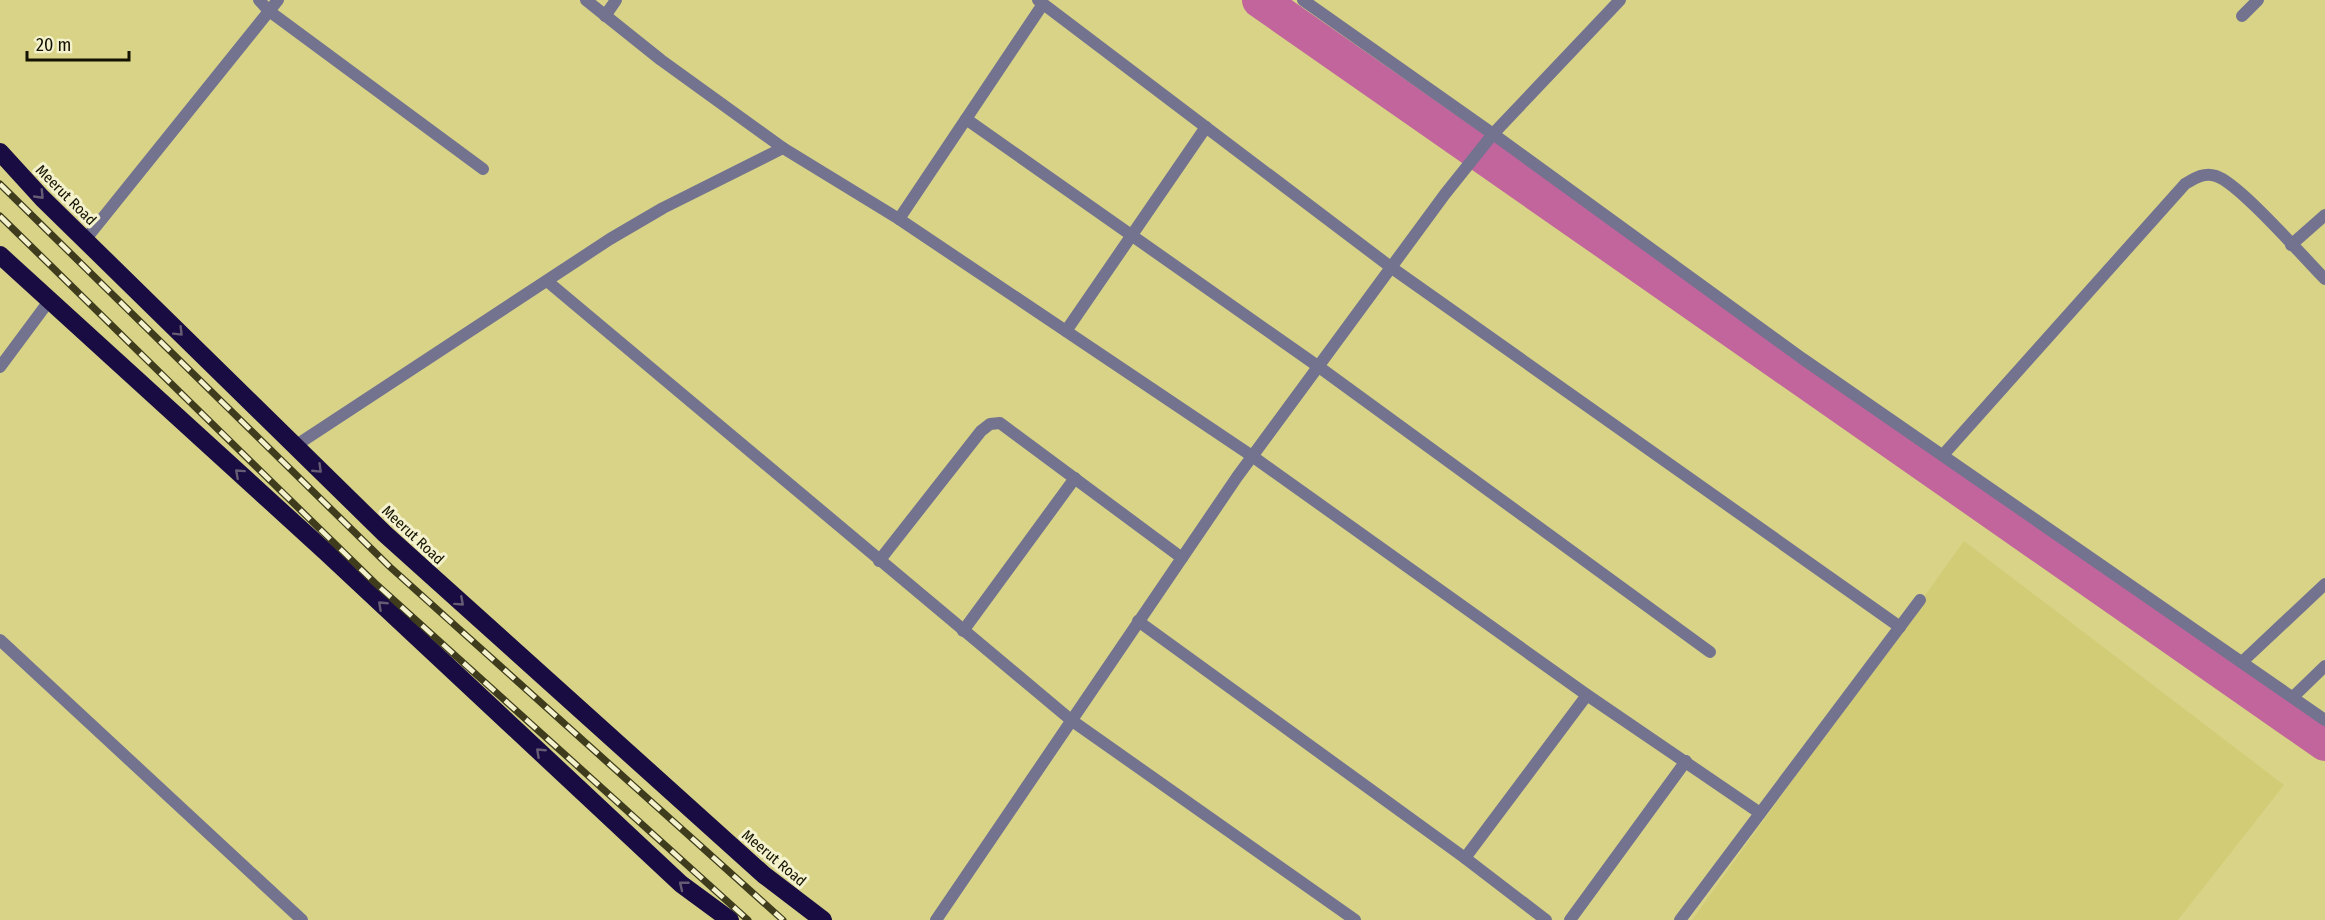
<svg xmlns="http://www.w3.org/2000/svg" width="2325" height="920" font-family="'Fira Sans Condensed',sans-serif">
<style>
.built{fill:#d2cc77}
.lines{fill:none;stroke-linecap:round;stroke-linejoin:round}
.canal{stroke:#c1659c;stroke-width:36}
.street{stroke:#737390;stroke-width:12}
.highway{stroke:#180c43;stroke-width:18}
.rail-casing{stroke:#3e3c1d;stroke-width:7}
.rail{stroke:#f4f2cd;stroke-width:4.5;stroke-dasharray:14;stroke-linecap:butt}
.oneway{stroke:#655c73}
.labels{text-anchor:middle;stroke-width:6;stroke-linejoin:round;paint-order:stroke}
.street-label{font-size:15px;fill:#141200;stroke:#f4f2cd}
</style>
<rect width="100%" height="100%" fill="#d8d387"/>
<polygon class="built" points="1964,541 2284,785 2178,920 1692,920"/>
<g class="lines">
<polyline class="canal" points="1260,0 2325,743"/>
<g class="street">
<polyline points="259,0 269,11 483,169"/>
<polyline points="586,0 661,60 783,148 899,219 1252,456 1587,695 1760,813"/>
<polyline points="1038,0 1392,268 1900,627"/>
<polyline points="1303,0 1493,134 1803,359 2325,720"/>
<polyline points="605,16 616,0"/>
<polyline points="2242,16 2258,0"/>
<polyline points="966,119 1319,367 1710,652"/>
<polyline points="899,219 1043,4"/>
<polyline points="85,240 278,0"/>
<polyline points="2291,245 2325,215"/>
<polyline points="547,281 1071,720 1355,920"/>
<polyline points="1066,331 1206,127"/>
<polyline points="0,367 49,301"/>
<polyline points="295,446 610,239 663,208 783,148"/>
<path d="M1943,455L2185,184C2195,178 2204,172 2216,176C2239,183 2304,258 2325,279"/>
<polyline points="879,561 981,431 990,424 1000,423 1182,558"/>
<polyline points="1138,621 1465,858 1546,920"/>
<polyline points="963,631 1075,478"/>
<polyline points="0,640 302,920"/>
<polyline points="2242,662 2325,584"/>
<polyline points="2293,697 2325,666"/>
<polyline points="1465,858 1587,695"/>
<polyline points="936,920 1237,477 1445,194 1493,134 1620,0"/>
<polyline points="1570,920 1686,761"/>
<polyline points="1680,920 1920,600"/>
</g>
<g class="highway">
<polyline points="0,152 42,198 385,534 764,875 823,920"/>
<polyline points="0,255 327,553 681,884 730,920"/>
</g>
<defs>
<g id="rail">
<polyline points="0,184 390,567 783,920"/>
<polyline points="0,216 375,583 748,920"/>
</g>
</defs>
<use href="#rail" class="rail-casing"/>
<use href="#rail" class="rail"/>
</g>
<defs><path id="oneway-chevron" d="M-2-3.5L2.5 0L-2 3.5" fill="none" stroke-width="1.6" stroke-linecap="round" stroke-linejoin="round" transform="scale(1.5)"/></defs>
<g class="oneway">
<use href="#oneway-chevron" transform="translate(40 195) rotate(46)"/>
<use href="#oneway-chevron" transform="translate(179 332) rotate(45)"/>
<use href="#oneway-chevron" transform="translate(318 469) rotate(44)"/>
<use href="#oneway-chevron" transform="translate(239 473) rotate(-138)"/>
<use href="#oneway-chevron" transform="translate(460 602) rotate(42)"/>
<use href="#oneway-chevron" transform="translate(382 605) rotate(-137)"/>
<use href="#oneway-chevron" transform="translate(540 752) rotate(-137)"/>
<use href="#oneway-chevron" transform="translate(683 885) rotate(-141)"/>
</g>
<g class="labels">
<g class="street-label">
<text transform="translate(66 195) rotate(45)" y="5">Meerut Road</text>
<text transform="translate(413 535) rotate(43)" y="5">Meerut Road</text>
<text transform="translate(774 858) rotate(40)" y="5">Meerut Road</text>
</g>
</g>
<path d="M27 51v9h102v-9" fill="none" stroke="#141200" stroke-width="3"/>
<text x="36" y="51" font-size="18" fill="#141200" stroke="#f4f2cd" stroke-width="4.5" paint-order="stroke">20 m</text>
</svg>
